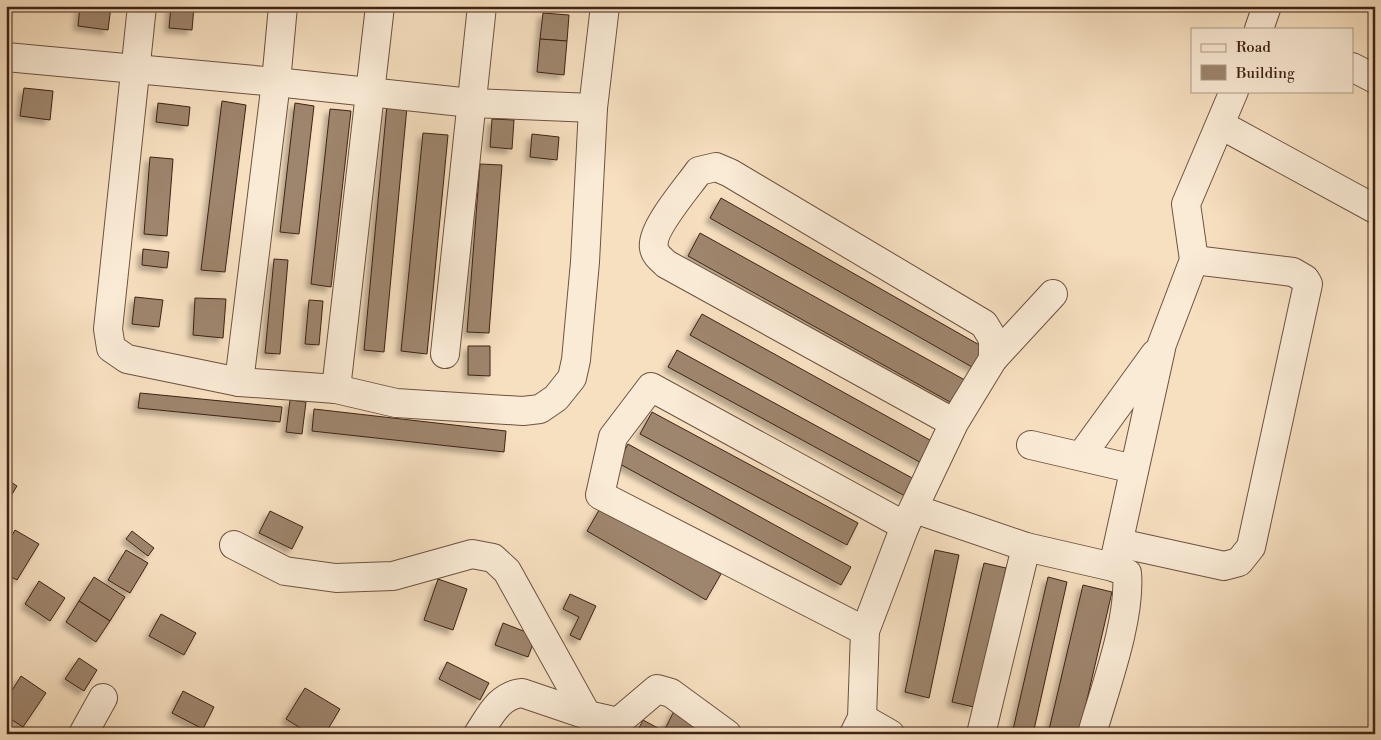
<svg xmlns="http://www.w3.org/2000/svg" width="1381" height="740" font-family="'Libre Bodoni',serif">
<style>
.building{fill:#9e856d;stroke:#3e2214;filter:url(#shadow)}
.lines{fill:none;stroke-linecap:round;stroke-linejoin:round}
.minor-casing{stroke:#6c523f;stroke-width:30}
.minor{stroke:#faebd6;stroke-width:28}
</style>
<defs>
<filter id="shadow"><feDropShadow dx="-4.5" dy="4.5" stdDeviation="2.5" flood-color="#0004"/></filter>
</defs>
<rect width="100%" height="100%" fill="#f7e0c0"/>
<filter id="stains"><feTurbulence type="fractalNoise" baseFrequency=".004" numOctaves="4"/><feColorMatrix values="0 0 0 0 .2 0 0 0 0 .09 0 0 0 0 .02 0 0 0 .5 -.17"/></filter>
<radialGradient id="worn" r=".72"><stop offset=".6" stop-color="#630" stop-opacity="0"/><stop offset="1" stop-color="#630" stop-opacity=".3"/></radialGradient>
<g class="building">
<polygon points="80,6 111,6 108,30 78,26"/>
<polygon points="171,6 194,6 192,30 169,28"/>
<polygon points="543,13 569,15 567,41 540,39"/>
<polygon points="540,39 567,41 564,75 537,72"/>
<polygon points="24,88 53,91 50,120 20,116"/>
<polygon points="222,101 246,105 225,272 201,270"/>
<polygon points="158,103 190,107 188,126 156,122"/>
<polygon points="295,103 314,106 299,234 280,232"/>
<polygon points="387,105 407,107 384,352 364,350"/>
<polygon points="330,109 351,111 331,287 311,284"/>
<polygon points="492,119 514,120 512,149 490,147"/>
<polygon points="423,133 448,135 427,354 401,351"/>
<polygon points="532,134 559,137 557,160 530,157"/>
<polygon points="150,157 173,159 167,236 144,234"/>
<polygon points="480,164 502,165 489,333 467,332"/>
<polygon points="721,198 990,351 979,371 710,218"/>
<polygon points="700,233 972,384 959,407 688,256"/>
<polygon points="143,249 169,252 167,268 142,265"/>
<polygon points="274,259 288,260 280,354 265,353"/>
<polygon points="135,297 163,300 159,327 132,324"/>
<polygon points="195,298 226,299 223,338 193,335"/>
<polygon points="309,300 323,301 319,345 305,344"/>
<polygon points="702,314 937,444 925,465 690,335"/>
<polygon points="468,346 490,346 490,376 468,375"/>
<polygon points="677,350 914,479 905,496 668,367"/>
<polygon points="140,393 282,407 280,422 138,408"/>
<polygon points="290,400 306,402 302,434 286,432"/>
<polygon points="314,409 506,431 504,452 312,431"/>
<polygon points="652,412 858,523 847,545 640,434"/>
<polygon points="628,444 851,567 841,585 618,463"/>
<polygon points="6,479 17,486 6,504"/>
<polygon points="602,505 721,574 706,600 587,531"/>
<polygon points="270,511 303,527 292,549 259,533"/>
<polygon points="15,530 39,544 17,580 6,574 6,545"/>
<polygon points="132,531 154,548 148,556 126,539"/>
<polygon points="126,550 148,563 130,593 108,580"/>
<polygon points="935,550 959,555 929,698 905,692"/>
<polygon points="984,563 1006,568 974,707 952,702"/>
<polygon points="94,577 125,597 110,621 79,601"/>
<polygon points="1048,577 1067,582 1033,734 1012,734"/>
<polygon points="438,579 467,589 453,630 424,620"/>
<polygon points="39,581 65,598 50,621 25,604"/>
<polygon points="1083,585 1112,592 1079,734 1048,734"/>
<polygon points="570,594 596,606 580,640 570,635 579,617 563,609"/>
<polygon points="79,601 110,621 96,642 66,622"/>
<polygon points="161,614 196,633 184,655 149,636"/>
<polygon points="503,623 536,636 528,657 495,645"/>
<polygon points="79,658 97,670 84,691 65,679"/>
<polygon points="447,662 489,683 480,700 439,679"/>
<polygon points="21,676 46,693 23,727 6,716 6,700"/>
<polygon points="305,688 340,709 325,734 310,734 286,719"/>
<polygon points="183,691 214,707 203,729 172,713"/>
<polygon points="676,707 706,722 700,734 674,734 665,729"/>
<polygon points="643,720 669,734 636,734"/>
</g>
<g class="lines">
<defs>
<g id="minor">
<polyline points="142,6 108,329 111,348 127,359 239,382 336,389 396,403 523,411 540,409 556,398 572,378 576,360 585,262 593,108 605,6"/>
<polyline points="1259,29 1267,6"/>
<polyline points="6,57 276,82 471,103 593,108"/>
<polyline points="1352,67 1375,79"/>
<polyline points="1221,125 1375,209"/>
<polyline points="445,354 482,6"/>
<polyline points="993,359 1053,294"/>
<polyline points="239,382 276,82 283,6"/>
<polyline points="336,389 380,6"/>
<polyline points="1031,445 1134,469"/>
<polyline points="1081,456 1155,354"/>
<polyline points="915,509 1026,547 981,734"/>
<polyline points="1119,543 1224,566 1239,562 1251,547 1308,284 1305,279 1293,272 1194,260"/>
<polyline points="234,545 285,571 336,578 393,576 472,554 493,558 507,571 587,715"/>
<path d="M1026,547L1113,567L1127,573C1131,619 1105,688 1092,734"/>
<polyline points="1113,567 1162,344 1194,260 1186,204 1234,91"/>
<polyline points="865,631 600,495 613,437 651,387 905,526"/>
<polyline points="862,718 890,734"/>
<polyline points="83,734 103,698"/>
<path d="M478,734C490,716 499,695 522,693L587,715L618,722L657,689L671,693L727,734"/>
<path d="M854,734L862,718L865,631L905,526L954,423L993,359V339L984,324L730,173L716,167L699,171C687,188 650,230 654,248C655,255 661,259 666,264L954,423"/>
</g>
</defs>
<use href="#minor" class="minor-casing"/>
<use href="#minor" class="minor"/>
</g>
<rect width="1381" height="740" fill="none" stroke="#f7e0c0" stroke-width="25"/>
<rect x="8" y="8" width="1366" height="725" fill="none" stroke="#3e2214" stroke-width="2.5"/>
<rect x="12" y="12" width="1356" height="715" fill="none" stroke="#3e2214"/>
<rect x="1191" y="28" width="162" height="65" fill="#faebd6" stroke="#af9b88"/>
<rect x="1201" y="44" width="25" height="8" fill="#faebd6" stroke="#af9b88"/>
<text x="1236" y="52" font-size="15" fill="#3e2214">Road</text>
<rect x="1201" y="65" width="25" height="15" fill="#9e856d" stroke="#af9b88"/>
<text x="1236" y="78" font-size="15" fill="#3e2214">Building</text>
<rect width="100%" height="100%" filter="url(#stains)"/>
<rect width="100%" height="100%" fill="url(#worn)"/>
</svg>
